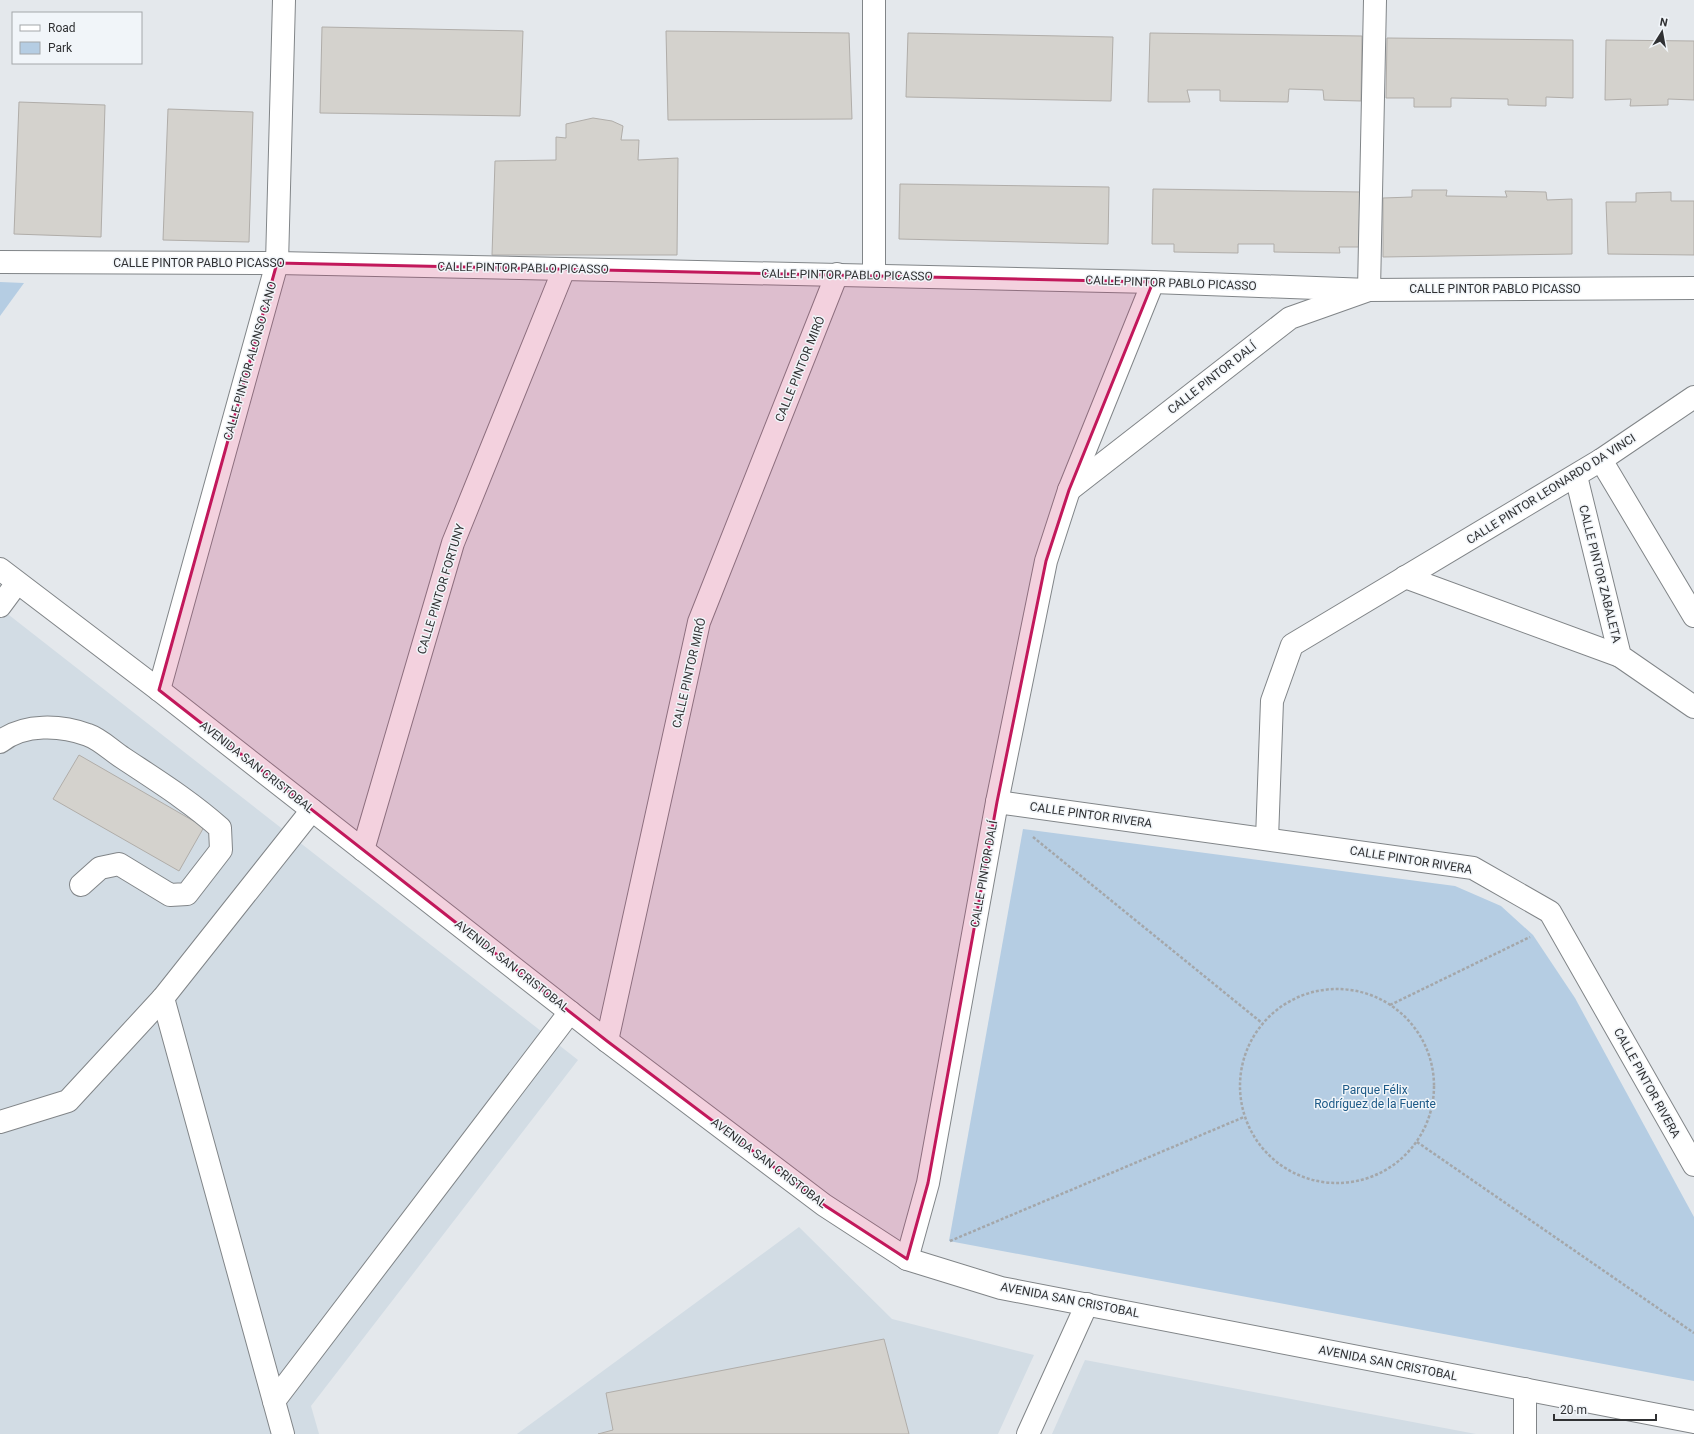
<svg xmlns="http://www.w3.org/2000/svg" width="1694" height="1434" font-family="Roboto,sans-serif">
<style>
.built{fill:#d2dce4}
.green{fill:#b5cde3}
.building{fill:#d4d2cd;stroke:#b0ada9}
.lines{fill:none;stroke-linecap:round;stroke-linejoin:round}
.minor-casing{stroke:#818588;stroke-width:24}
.path{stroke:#a4a7aa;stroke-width:2.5;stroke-dasharray:3 2;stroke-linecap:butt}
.minor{stroke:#fff;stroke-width:22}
.marked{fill:#c2185b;fill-opacity:0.2;stroke:#c2185b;stroke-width:3;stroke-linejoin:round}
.labels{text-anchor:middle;stroke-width:3;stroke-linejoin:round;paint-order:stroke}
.street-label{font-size:12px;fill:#303133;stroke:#f1f5f9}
.park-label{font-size:12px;fill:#1c5987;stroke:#f1f5f9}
</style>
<rect width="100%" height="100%" fill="#e4e8ec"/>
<g class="built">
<polygon points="0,608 578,1060 311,1406 319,1434 0,1434"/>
<polygon points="799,1227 892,1319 1034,1355 998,1434 517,1434"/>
<polygon points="1085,1360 1476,1434 1052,1434"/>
</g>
<g class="green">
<polygon points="0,282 24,283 0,316"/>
<polygon points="1023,829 1455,886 1501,906 1533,935 1575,998 1694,1217 1694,1381 949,1241"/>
</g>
<g class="building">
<polygon points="322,27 523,31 520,116 320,113"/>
<polygon points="666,31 849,33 852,119 668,120"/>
<polygon points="908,33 1113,37 1111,101 906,97"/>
<polygon points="1150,33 1362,36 1361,101 1324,100 1323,90 1289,89 1288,102 1220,101 1220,90 1187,90 1190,102 1148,102"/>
<polygon points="1387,38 1573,40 1573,98 1546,97 1546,106 1508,105 1508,99 1451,98 1451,107 1414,107 1414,98 1386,98"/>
<polygon points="1606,40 1694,41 1694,100 1668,99 1668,105 1630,106 1631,99 1605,100"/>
<polygon points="19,102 105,105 101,237 14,234"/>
<polygon points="168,109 253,112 249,242 163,240"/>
<polygon points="593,118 612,121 623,126 621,140 639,140 638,160 678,158 677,255 492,255 495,161 556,160 556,137 566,138 566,124"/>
<polygon points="900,184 1109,187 1108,244 899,239"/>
<polygon points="1153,189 1362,192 1361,247 1339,247 1340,253 1274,252 1274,244 1238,244 1238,253 1174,252 1174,244 1152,244"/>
<polygon points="1412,190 1447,190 1446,196 1507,197 1505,191 1546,192 1547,200 1572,199 1572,254 1383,257 1383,198 1412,197"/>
<polygon points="1671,192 1671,201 1694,201 1694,255 1608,254 1606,202 1636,202 1636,193"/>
<polygon points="79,755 204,827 179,871 53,799"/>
<polygon points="884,1339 909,1434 598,1434 613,1430 606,1393"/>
</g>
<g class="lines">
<defs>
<g id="minor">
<polyline points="0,262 277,263 564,269 1153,282 1369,290 1694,288"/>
<polyline points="874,275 874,0"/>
<polyline points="1601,460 1694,616"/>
<polyline points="1576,476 1620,656 1694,707"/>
<polyline points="1069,490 1290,318 1369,290 1375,0"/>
<polyline points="0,569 159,690 607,1041 824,1205 907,1259 1001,1288 1694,1422"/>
<polyline points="1405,577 1620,656"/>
<polyline points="0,606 17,583"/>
<polyline points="159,690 277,263 284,0"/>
<path d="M0,742C24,723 61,725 88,735C100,739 112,751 123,758C156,780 190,801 220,828L221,850L187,894L170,895L119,864L100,868L81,885"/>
<polyline points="997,802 1473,868 1550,912 1694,1165"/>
<polyline points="1267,839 1272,701 1292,645 1601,460 1694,397"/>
<polyline points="363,850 453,543 564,269"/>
<polyline points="163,998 283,1434"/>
<polyline points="607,1041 699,622 837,274"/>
<polyline points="0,1122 68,1101 163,998 312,810"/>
<polyline points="907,1259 928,1183 997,802 1046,561 1069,490 1153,282"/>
<polyline points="274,1401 570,1012"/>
<polyline points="1028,1434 1087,1304"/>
<polyline points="1525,1434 1525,1389"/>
</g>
</defs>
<use href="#minor" class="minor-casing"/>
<g class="path">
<polyline points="1033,837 1262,1023"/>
<circle cx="1337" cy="1086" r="97"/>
<polyline points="1390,1005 1530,937"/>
<polyline points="1417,1142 1694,1333"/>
<polyline points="950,1241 1244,1117"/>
</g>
<use href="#minor" class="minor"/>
</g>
<path class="marked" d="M277,263L1153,282L1069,490L1046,561L997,802L928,1183L907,1259L824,1205L607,1041L159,690Z"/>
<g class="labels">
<g class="street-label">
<text x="199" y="267">CALLE PINTOR PABLO PICASSO</text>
<text transform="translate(523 268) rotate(1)" y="4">CALLE PINTOR PABLO PICASSO</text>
<text transform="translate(847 275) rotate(1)" y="4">CALLE PINTOR PABLO PICASSO</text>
<text transform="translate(1171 283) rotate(2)" y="4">CALLE PINTOR PABLO PICASSO</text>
<text x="1495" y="293">CALLE PINTOR PABLO PICASSO</text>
<text transform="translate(250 361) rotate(-74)" y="4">CALLE PINTOR ALONSO CANO</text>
<text transform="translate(800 369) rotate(-68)" y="4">CALLE PINTOR MIRÓ</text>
<text transform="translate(1212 378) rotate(-38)" y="4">CALLE PINTOR DALÍ</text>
<text transform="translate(1551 489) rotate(-32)" y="4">CALLE PINTOR LEONARDO DA VINCI</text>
<text transform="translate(1600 574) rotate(76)" y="4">CALLE PINTOR ZABALETA</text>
<text transform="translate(441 589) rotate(-73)" y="4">CALLE PINTOR FORTUNY</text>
<text transform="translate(689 673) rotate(-77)" y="4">CALLE PINTOR MIRÓ</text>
<text transform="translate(257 767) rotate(38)" y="4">AVENIDA SAN CRISTOBAL</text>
<text transform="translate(1091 815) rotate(8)" y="4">CALLE PINTOR RIVERA</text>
<text transform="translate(1411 860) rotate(9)" y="4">CALLE PINTOR RIVERA</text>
<text transform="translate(984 874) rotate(-80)" y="4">CALLE PINTOR DALÍ</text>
<text transform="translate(512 966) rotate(38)" y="4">AVENIDA SAN CRISTOBAL</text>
<text transform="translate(1647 1083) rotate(61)" y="4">CALLE PINTOR RIVERA</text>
<text transform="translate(769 1163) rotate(37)" y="4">AVENIDA SAN CRISTOBAL</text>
<text transform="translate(1070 1300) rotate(11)" y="4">AVENIDA SAN CRISTOBAL</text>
<text transform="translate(1388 1363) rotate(11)" y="4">AVENIDA SAN CRISTOBAL</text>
</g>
<g class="park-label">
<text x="1375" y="1094">Parque Félix<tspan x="1375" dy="14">Rodríguez de la Fuente</tspan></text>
</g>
</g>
<rect x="12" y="12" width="130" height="52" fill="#f1f5f9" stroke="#a4a7aa"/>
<rect x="20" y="25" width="20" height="6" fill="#ffffff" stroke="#a4a7aa"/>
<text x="48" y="32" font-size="12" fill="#303133">Road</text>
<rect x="20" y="42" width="20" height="12" fill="#b5cde3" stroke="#a4a7aa"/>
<text x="48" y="52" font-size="12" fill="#303133">Park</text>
<g transform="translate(1662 32) rotate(11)" stroke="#f1f5f9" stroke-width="3" paint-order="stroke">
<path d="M0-3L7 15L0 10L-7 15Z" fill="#303133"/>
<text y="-6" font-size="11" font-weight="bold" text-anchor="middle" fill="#303133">N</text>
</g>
<path d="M1554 1414v6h102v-6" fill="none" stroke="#303133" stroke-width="2"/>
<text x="1560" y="1414" font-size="12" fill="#303133" stroke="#f1f5f9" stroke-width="3" paint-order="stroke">20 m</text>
</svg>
